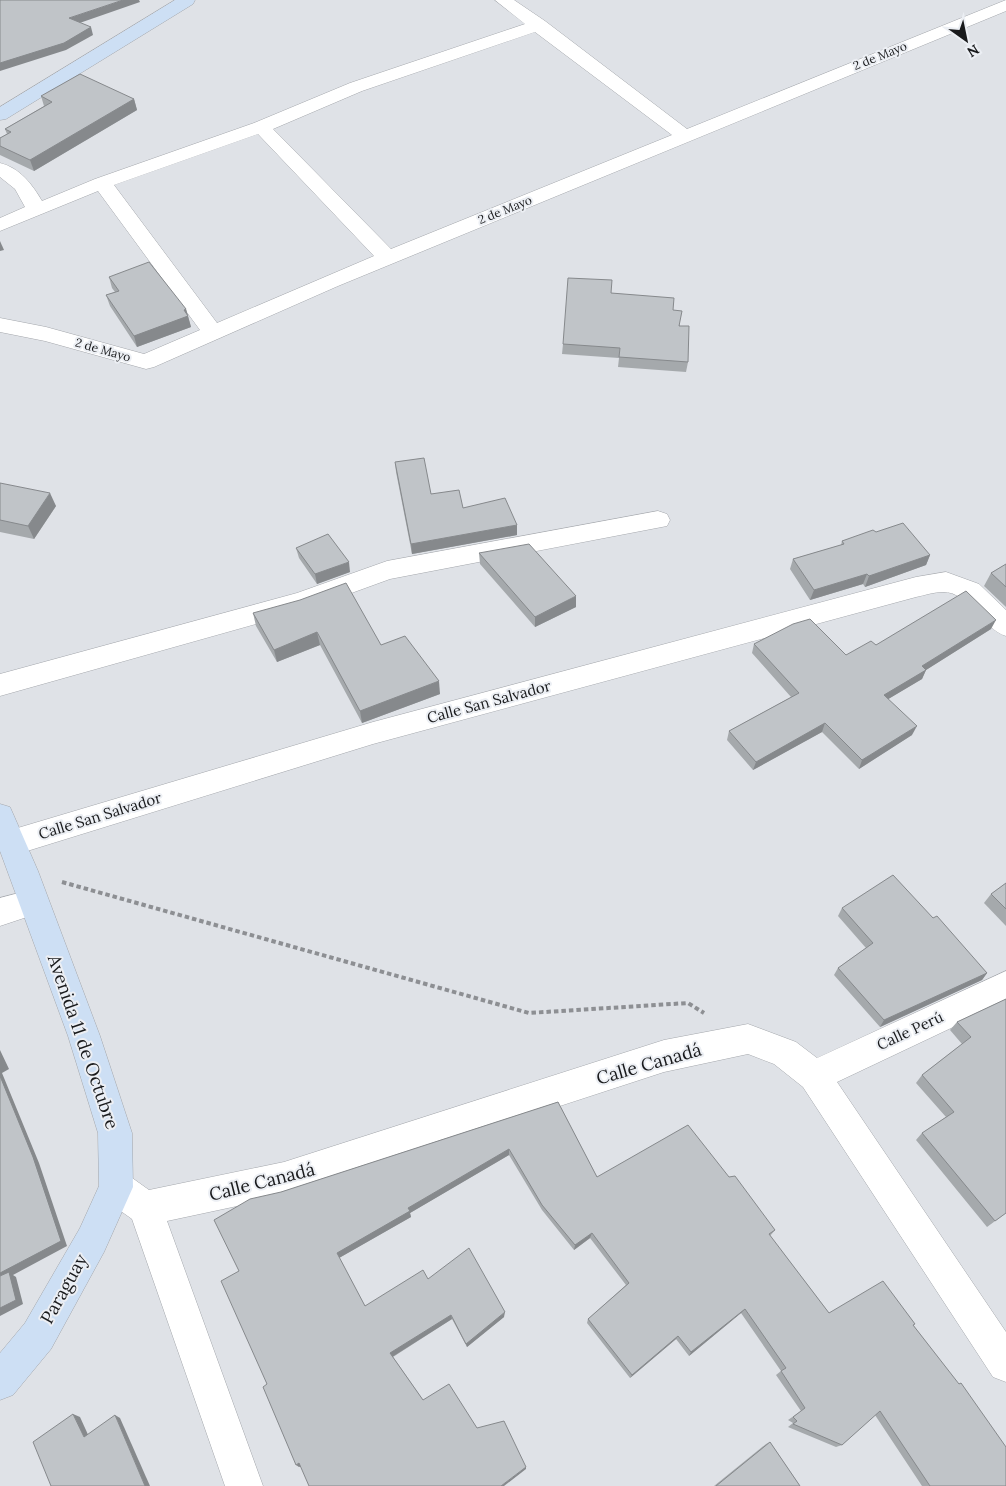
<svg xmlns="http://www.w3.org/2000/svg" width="1006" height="1486" font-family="Lora,serif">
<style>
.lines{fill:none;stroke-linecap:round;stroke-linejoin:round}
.street-casing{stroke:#a4a7ac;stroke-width:1}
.secondary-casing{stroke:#a4a7ac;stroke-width:1}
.path{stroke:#8d8f93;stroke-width:4;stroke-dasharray:4.5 3;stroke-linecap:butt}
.street{fill:#fff;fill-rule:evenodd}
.secondary{fill:#cddff4;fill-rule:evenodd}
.wall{fill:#a5a9ac}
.shaded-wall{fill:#86898c}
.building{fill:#c0c4c8;stroke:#86898c}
.labels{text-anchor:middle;stroke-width:4;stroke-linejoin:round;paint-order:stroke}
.far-street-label{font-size:12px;fill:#191a1c;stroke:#eceff4}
.street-label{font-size:15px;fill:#191a1c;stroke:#eceff4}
.near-street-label{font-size:18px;fill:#191a1c;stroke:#eceff4}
</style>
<rect width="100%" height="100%" fill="#dfe2e7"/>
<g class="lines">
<defs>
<g id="street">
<path d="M495,0H514L545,21L687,129L1006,0V11L338,286L154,367L146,369L45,341L0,332V318L46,327L144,354L200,330L98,191L0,231V218L25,207L15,189L0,177V163C20,168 32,184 42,201L95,179L254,123L350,83L525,24ZM535,32L672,135L391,249L273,129L362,91ZM258,134L374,256L217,323L114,185Z"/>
<polygon points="658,511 667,514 670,520 667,526 390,579 302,611 0,696 0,674 297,593 387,561"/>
<path d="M946,572L979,584L1006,610V636C983,629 968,591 943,592C934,592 925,595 916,597L373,744L11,856L0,850L1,834L11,830L373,722L916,577Z"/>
<polygon points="34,889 45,893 49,902 45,911 0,926 0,898"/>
<polygon points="1006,971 1006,1002 837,1082 1006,1332 1006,1382 993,1377 803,1087 774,1064 748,1054 664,1072 284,1196 167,1221 263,1486 225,1486 132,1219 104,1199 99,1187 104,1175 116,1170 128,1175 149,1190 284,1162 664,1040 748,1024 796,1042 817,1058"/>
</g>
<g id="secondary">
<polygon points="175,0 195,0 193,4 6,119 0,120 0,107"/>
<polygon points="0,804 10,807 14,816 38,871 100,1036 132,1133 133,1187 104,1252 51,1349 13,1395 0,1400 0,1353 25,1323 80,1228 99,1186 98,1133 68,1036 0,851"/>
</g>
</defs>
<use href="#street" class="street-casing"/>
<use href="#secondary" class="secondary-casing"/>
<polyline class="path" points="62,882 529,1013 688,1003 704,1013"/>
<use href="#street" class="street"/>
<use href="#secondary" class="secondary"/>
</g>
<g class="wall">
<polygon points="41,96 134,99 137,110 34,171 0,155 0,138 7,134 5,129 44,106"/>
<polygon points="109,277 186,309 191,327 137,347 110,306 106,295 115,292 112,288"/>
<polygon points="611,293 673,310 680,326 688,362 686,372 618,367 619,358 562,354 563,344"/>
<polygon points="395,462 431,494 463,508 517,535 412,554 396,472"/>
<polygon points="0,483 56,506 34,539 0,532"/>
<polygon points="876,532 930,555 926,565 865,587 863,584 810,600 790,569 793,559 841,545 842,541"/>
<polygon points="296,548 350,572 317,584 299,558"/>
<polygon points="479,553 576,607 535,627 480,564"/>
<polygon points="1006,564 1006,607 984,586 991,573"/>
<polygon points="253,613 381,645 440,694 362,723 320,645 277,662 256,626"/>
<polygon points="991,629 926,670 922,679 888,699 912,735 859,769 822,732 753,770 727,740 729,731 791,697 752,653 754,644 846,655 876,645"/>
<polygon points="1006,883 1006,926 984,903 991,894"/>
<polygon points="842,908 933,918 987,973 982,980 880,1027 834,975 838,968 866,948 838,916"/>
<polygon points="1006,999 1006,1213 987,1227 916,1140 922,1133 946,1117 916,1083 922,1075 962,1044 950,1030 957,1022"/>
<polygon points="558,1102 597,1177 729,1177 775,1230 770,1236 829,1313 913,1325 958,1384 961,1383 1006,1486 922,1486 875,1415 842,1445 836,1447 788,1427 793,1423 788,1420 801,1411 776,1375 781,1371 741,1313 689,1356 676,1339 630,1378 587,1323 588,1319 626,1285 590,1238 574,1250 542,1210 509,1155 410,1213 411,1217 339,1258 365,1306 428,1279 504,1317 467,1347 452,1319 393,1357 423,1400 477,1428 526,1469 301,1466 299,1467 267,1384 239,1271 281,1192"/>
<polygon points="770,1442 800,1486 714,1486 766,1444"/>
</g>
<g class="shaded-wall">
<polygon points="123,0 139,0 140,2 71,26 69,18"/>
<polygon points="91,27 93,35 66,50 0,71 0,63"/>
<polygon points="134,99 137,110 34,171 30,160"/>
<polygon points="0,241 4,250 0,251"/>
<polygon points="186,309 191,327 137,347 134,336"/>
<polygon points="50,493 56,506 34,539 28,526"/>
<polygon points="517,525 517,535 412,554 411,544"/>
<polygon points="930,555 926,565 865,587 869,576"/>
<polygon points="349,562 350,572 317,584 315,574"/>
<polygon points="867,574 863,584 810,600 814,590"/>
<polygon points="576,596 576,607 535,627 535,617"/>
<polygon points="996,620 991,629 926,670 922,679 880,704 884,695 922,666"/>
<polygon points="317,632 320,645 277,662 274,650"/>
<polygon points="439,681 440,694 362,723 360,711"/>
<polygon points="825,723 822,732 753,770 756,762"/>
<polygon points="917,726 912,735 859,769 862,760"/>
<polygon points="987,973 982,980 880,1027 884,1020"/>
<polygon points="0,1050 9,1069 2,1073 39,1163 67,1246 13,1275 16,1277 23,1304 0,1316"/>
<polygon points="509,1149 509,1155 410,1213 411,1217 339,1258 337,1253 408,1208"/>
<polygon points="592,1233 590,1238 574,1250 575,1245"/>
<polygon points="745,1309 741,1313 689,1356 691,1352"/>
<polygon points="505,1312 504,1317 467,1347 466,1344"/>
<polygon points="451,1315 452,1319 392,1357 390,1353"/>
<polygon points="678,1336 676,1339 630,1378 632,1375"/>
<polygon points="73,1414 80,1417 90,1439 84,1437"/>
<polygon points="115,1415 120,1418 150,1486 145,1486"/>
<polygon points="299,1463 303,1465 299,1467 296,1465"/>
<polygon points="526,1467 526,1469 504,1486 501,1486"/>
</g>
<g class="building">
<polygon points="0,0 123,0 69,18 91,27 64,43 0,63"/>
<polygon points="80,74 134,99 30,160 0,146 0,138 11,132 5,129 52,102 41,96"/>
<polygon points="149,262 186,309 184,310 188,316 134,336 106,295 119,291 109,277"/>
<polygon points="568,278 612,280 611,293 674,298 673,310 682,311 679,326 689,326 688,362 619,357 620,348 563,344"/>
<polygon points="424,458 431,494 459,490 463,508 505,498 517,525 411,544 395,462"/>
<polygon points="0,483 50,493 28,526 0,520"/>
<polygon points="903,523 930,555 869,576 867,574 814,590 793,559 844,544 842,541 873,530 876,532"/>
<polygon points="328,534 349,562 315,574 296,548"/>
<polygon points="529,544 576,596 535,617 479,553"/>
<polygon points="1006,564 1006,587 991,573"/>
<polygon points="346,583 381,645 405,636 439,681 360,711 317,632 274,650 253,613 300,600"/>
<polygon points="966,591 996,620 922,666 926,670 884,695 917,726 862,760 825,723 756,762 729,731 799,693 754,644 793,624 810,619 846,655 871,641 876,645"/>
<polygon points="893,875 933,918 937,916 987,973 884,1020 838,968 873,943 842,908"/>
<polygon points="1006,883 1006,909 991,894"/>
<polygon points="1006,999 1006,1213 995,1221 922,1133 954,1112 922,1075 971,1037 957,1022"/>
<polygon points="0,1076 33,1157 61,1241 0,1273"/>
<polygon points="558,1102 597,1177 688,1125 729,1177 735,1176 775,1230 769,1234 829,1313 883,1281 915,1324 913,1325 959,1384 961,1383 1006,1447 1006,1486 930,1486 880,1411 842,1445 793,1424 797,1421 793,1417 805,1408 781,1371 786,1368 745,1309 691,1352 678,1336 632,1375 588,1319 629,1283 592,1233 575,1245 542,1205 509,1149 408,1208 410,1211 337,1253 365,1306 423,1270 428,1279 469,1248 505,1312 466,1344 451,1315 390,1353 423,1400 449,1384 477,1428 504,1421 526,1467 501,1486 309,1486 299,1463 296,1465 263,1387 267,1384 221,1281 239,1271 214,1220 250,1199 281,1192"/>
<polygon points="9,1272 16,1300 0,1308 0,1276"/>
<polygon points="73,1414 84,1437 115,1415 145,1486 51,1486 33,1442"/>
<polygon points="770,1442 800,1486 716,1486"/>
</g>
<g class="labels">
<g class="far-street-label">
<text transform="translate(880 56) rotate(-22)" y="4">2 de Mayo</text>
<text transform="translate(505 210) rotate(-22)" y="4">2 de Mayo</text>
<text transform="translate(103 350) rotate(16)" y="4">2 de Mayo</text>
</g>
<g class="street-label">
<text transform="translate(489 702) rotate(-15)" y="5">Calle San Salvador</text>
<text transform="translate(100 816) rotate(-17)" y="5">Calle San Salvador</text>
<text transform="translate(910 1031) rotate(-25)" y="5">Calle Perú</text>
</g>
<g class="near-street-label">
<text transform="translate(83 1042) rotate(71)" y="6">Avenida 11 de Octubre</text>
<text transform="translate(649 1064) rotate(-16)" y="6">Calle Canadá</text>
<text transform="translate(262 1182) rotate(-14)" y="6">Calle Canadá</text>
<text transform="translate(64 1289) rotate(-61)" y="6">Paraguay</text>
</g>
</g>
<g transform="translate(966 40) rotate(147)" stroke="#eceff4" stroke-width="4" paint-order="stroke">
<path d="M0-4L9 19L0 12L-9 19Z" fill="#191a1c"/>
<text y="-8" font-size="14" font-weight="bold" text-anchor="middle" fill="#191a1c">N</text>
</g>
</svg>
